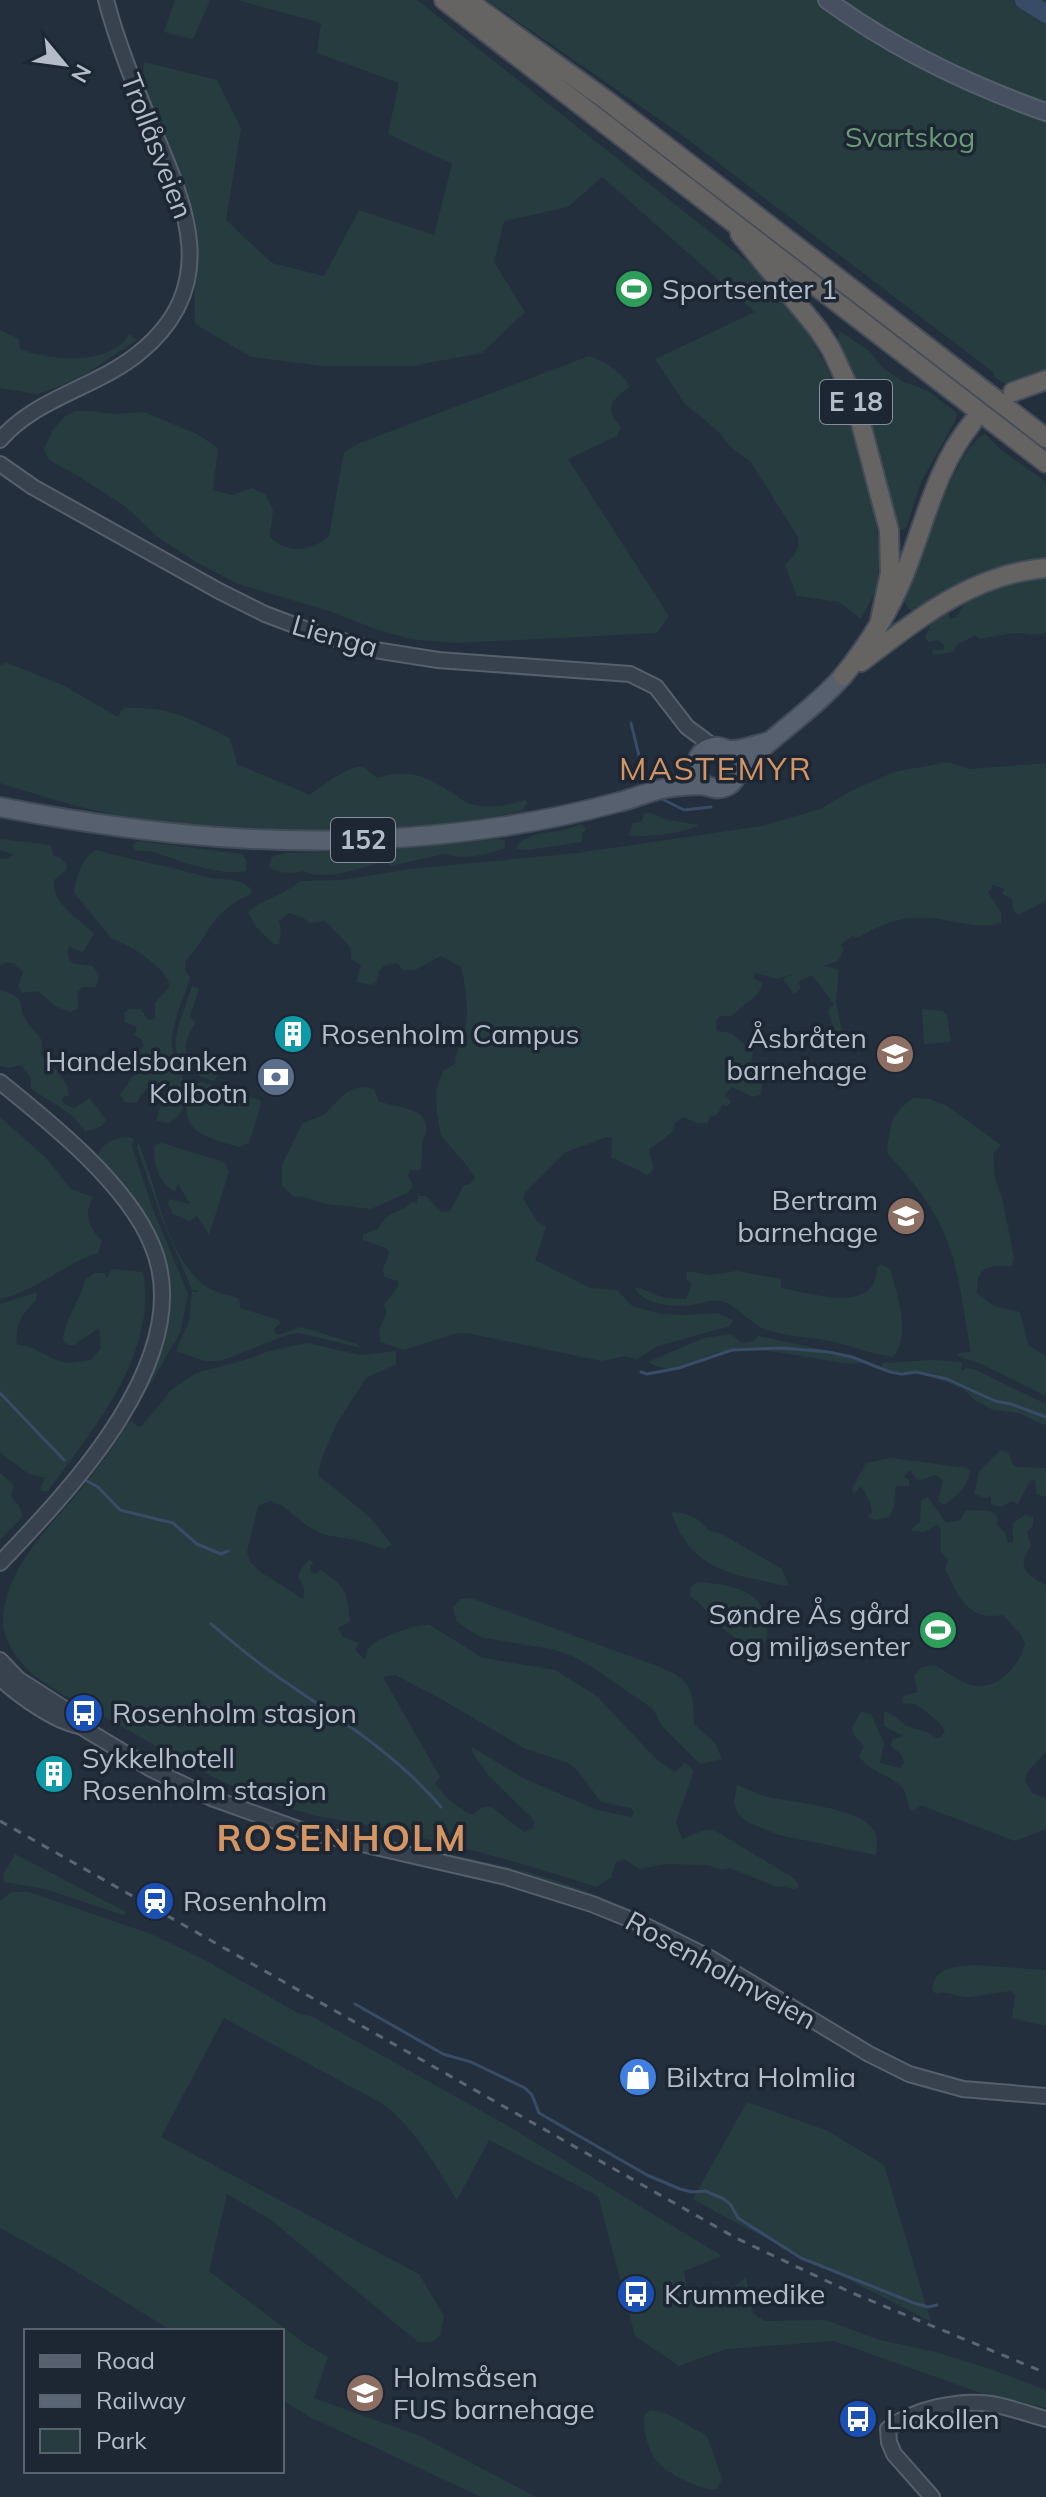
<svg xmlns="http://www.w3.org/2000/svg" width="1046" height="2497" font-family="Mulish,sans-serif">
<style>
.green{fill:#263c3f;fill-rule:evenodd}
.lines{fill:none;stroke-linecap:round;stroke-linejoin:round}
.stream{stroke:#394c67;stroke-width:3}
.river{stroke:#394c67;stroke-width:18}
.tertiary-casing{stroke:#565f6c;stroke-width:18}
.secondary-casing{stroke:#565f6c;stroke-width:20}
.primary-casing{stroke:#414a57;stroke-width:22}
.trunk-casing{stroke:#434c59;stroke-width:22}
.tertiary{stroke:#38414e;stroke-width:14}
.secondary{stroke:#465061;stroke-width:16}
.primary{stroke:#56606e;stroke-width:18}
.trunk{stroke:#656462;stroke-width:18}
.rail{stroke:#5a6575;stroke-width:3;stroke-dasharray:8 8;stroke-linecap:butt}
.labels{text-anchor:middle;stroke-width:7;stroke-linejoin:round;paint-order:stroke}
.shield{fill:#1d2633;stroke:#878f9c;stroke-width:2}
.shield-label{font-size:26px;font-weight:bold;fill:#b4bcc9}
.park-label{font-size:28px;fill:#6b9a76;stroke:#1d2633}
.street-label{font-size:28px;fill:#b4bcc9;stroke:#1d2633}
.poi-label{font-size:28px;fill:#b4bcc9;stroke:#1d2633;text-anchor:start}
.quarter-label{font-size:32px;letter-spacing:2px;fill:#d59563;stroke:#1d2633}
.district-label{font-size:36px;font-weight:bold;letter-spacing:2px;fill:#d59563;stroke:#1d2633}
</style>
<rect width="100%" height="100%" fill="#242f3e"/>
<g class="green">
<polygon points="175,0 210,0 193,39 164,32"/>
<path d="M237,0H417L768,278L802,323L827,367L864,459L880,547L877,588L861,619L839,602L797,596L785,565C793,557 801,549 798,537L750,461L730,447L718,431L685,404L655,359L755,312L602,177L568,207L504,221L494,262L525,312L482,353L412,366H324L251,357L195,324L193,213L141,92L144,62L217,80L241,128L226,220L272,263L324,276L359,210L434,235L452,164L388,134L399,83L317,53L321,23Z"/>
<polygon points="487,0 1046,0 1046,370 1008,386 995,378 993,372 679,133"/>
<path d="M0,330L19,339L20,349C49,361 112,366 129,334L137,340L81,377L55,388L37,394L0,388Z"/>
<polygon points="840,331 869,351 884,369 904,382 927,390 957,413 955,421 921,482 906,528 898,531 872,426 838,339"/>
<path d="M589,356C605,362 622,371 630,387C610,401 604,408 621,427L617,436L568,459L669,616L657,633L457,643L410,639L378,630L329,611L238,584L196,562L156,536L126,507L80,477L49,460L44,449L52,431L64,417L75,411H90L116,414L144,412L197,434L218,448L213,490L232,495L252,488L265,494L273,510L270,537C288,554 311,552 329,536L344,452L360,443Z"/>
<path d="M985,434L1000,449L1046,482V559L1040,558L988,573L914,612L908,608L902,598C906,588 912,580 916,570C929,541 957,445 985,434Z"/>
<path d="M1046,577V633C1037,636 1028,634 1020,633C1014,632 985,638 980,639L975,635L957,645L953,652L933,655L932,650H943L944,645L938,640L929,642L925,638L930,626V617L945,609L949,612V618H956L967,599L1000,585Z"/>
<path d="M7,663L63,685L118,717L123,708C170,706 188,718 230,738L237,764L310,795C321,787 349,765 362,767C367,768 372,775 378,778C409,767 427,777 454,794C459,798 464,802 470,804C489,809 508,805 526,800L527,803L522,811C405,837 266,835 147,820C97,814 48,798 0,783V665Z"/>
<path d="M948,762L970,769L1046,763V901L1018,915L1013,910L1012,899L1002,894L1004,889L993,885L988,893L1001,912V923C977,930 954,920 930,918C903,915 880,924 857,938L852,936L841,945L844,949L838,961L823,966L839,969L836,1002L843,1037L838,1041L828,1010L834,1004L812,975L798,982L801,988L794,994L783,979L796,973L778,979L755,973L753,978L763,983L758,994L731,1016H720L716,1021L717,1031L731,1033L753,1052L750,1071L762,1084L761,1094L753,1097L732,1087L725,1095L731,1102L728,1106L722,1105L718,1114L709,1117L708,1123L699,1124L683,1117L675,1123L672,1132L649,1150L654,1170L647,1175C635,1167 623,1164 611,1157L612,1138L607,1137L566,1152L525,1192L523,1198L537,1221L546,1227L535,1260L590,1288L617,1290L632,1306L661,1314L687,1315L717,1313L733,1320L730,1326L658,1346L637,1359L625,1356L602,1361L467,1333L454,1334L404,1350L381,1342L379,1330L387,1312L384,1305L398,1286V1281L384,1277L383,1269L389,1253L386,1248L363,1240V1235L379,1228C387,1208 402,1215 411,1202L417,1203L418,1196H426L441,1212L450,1211L464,1185H469L475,1178L464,1162L441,1136L437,1114L436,1089L444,1070L455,1064C455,1052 461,1044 464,1033C470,1013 466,986 461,967L441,956L415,970H402L397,963L385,965L379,971L377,981L372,985L356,982L361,965L351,959V948L325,921L310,923L302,917L289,913L279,921L281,931L279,944H274L257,928L248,912C264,898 285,895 300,881L342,880L410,869L577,853L762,826L820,809L853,790L894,772Z"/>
<path d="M648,812L668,820L699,825C690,832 641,839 629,835L633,823L641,822L644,814Z"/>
<path d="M578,825H582L586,829L582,834V842L528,850L517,849V845C538,827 555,836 578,825Z"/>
<path d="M0,839L51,845L53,855L61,858L67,865L66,870L54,880C52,905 78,917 94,934L83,952L69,947L67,952L71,963L93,966L99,976L96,987H82L77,992L79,1008L70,1012L55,1006L38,991L22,993L18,986L23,972L15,964L6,962L0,966V858L6,859L14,855L0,850Z"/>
<path d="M499,839L505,841V848C487,855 463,860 444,854L390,866L388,863L383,862C360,868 325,882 304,871C293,873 278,875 269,866L272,857L285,853L375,851Z"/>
<path d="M138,841L242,854L247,861L246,871C221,877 178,860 153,852C147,850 142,852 135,850L133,845Z"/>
<path d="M95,850C132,860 169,866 206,877C223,881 239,876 252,890L251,894C210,912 212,932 185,962V970L190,978C184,997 174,1018 172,1038C169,1065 207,1098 169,1123L156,1121L165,1090L163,1082C151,1082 142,1092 137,1103L125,1102L120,1095L135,1073L134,1054L144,1046L142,1040L134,1035L137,1030L135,1026L125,1022L124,1013L130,1009H141L148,1020L155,1018V1003L170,986C167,968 128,943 112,939L74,893C76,877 81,860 95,850Z"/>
<path d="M192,986L199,989L190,1016L196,1022C176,1053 186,1065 218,1075L214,1081C155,1063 178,1031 192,986Z"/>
<path d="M0,990C29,998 16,1004 27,1022C36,1036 45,1033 41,1055C52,1068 67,1076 69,1095L62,1098L64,1104L74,1108L90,1098L106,1120L102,1126L85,1132C75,1112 47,1101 31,1088V1078L21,1065L8,1068L0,1066Z"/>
<polygon points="922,1009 943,1011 947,1015 951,1042 924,1044"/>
<path d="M202,1082L260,1100L261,1104L249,1143L239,1147C214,1139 181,1135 187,1100C190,1089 191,1084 202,1082Z"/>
<path d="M363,1087L374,1089L379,1101C394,1108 424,1106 426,1126C427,1133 423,1138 422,1145C421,1154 423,1160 420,1170H410L408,1176L413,1186L407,1193L371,1209L326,1204L300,1196L294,1197L282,1186V1165L302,1124C310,1120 319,1118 326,1113C339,1101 343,1090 363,1087Z"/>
<path d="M913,1098L929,1099L947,1106L1001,1145L993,1154L995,1178L1002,1198L1014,1257L1012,1266C990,1266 976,1264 977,1293L994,1306L1020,1312L1028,1345L1046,1356V1396L979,1363L957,1356L959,1353L971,1352C964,1317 961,1279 949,1246C937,1210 912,1180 887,1153C890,1125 889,1116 913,1098Z"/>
<path d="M0,1117L46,1158L71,1189L93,1197C83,1215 89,1228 102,1241L98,1253C63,1264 37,1291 0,1299Z"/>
<path d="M129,1137L134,1139L132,1147L153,1209L188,1294L180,1333L136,1409L131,1408L165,1325L167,1305L166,1275L97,1159C100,1143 114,1138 129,1137Z"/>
<path d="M138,1142C157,1184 165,1255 204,1285C214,1293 228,1294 239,1299L240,1308L279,1320L280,1323L274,1329L277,1335L301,1327L357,1344L361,1348L299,1333L287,1335L221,1361H204L176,1351L189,1321L192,1291L198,1292V1290H192L161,1216L137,1148Z"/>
<path d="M162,1143L224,1162L229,1172L209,1235L197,1216L190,1221L173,1214L168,1203L169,1199L190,1204L178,1184L175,1191C158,1184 152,1160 155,1145Z"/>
<path d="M881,1264L890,1269C897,1292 912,1336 893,1357C872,1354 854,1347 834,1342C812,1337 788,1337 767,1330C749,1324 735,1303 721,1301C710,1299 702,1304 691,1305C674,1308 644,1304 635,1289L638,1287L664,1298L686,1299L692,1284L687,1280L686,1271L710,1275L737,1271L781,1279V1288C811,1293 877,1316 877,1267Z"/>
<path d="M112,1269L143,1272C158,1354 93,1429 48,1491H42L40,1489L45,1478L29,1474L0,1453V1304L37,1292L36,1300C23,1313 14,1325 17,1345C36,1346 42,1355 59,1361C70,1365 80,1361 91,1360L101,1348L99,1328L74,1345H67L63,1340C65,1317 80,1302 85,1280L95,1273H104L107,1278Z"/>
<path d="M731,1334L742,1343L754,1341L758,1336L848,1355L869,1362L852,1364C816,1360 758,1345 724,1351C697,1356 674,1379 648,1362L704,1338Z"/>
<path d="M307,1343L360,1355L396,1351V1364L366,1378L336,1425L321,1460L318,1475L371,1518L392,1545L384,1549L357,1540L325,1535L307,1526L284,1507L270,1501L258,1506L247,1552L250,1562L262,1573L303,1599C310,1576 286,1584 309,1560L314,1563L310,1566L311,1572L316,1574L321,1570C347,1588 347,1592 350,1622L338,1628L343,1637L359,1643L355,1650L365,1660C365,1658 368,1649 369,1648C376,1638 419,1623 430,1625L483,1658L555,1670L597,1696L656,1759L675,1772L685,1763L694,1771L676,1822L682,1839L704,1830H714L795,1879L799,1886L794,1890L785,1886L777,1887L730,1868L722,1870L708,1865L666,1864L639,1869L624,1859L616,1862L611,1878L596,1887C520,1861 442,1842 363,1824C346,1820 327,1819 310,1814C237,1796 173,1755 108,1719C85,1706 44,1686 26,1668C15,1656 2,1637 3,1620C5,1567 51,1526 82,1488C99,1467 114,1446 127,1424L131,1421L138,1427L142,1426L171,1390L196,1373L245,1360L269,1351ZM395,1675L436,1696L524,1748L568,1763L577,1770L601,1802L631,1808L634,1812L632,1817L597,1810L525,1779L472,1747V1752L488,1775L535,1821L533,1828L524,1832L490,1806L481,1808L473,1815C458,1809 444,1796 435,1783L440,1777L383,1677Z"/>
<path d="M932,1360L962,1362L961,1371L966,1368L974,1369L1046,1404V1426L1019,1413L993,1410L976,1401L962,1388L935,1378L936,1374C918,1370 899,1376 882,1368V1363Z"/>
<polygon points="1000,1451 1008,1452 1013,1465 1017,1467 1046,1468 1046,1497 1037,1494 1035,1480 1030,1481 1018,1504 1011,1501 1001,1507 991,1504 991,1496 985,1498 974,1494 979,1472"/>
<path d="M891,1458L967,1468L970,1471C968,1487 957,1495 945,1505L938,1501L943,1480L935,1475L919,1481L910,1470L904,1477L909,1480V1486H896L894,1507L889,1517L874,1520L868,1516L872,1513L870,1502L862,1487H860L854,1494L852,1489L866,1463Z"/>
<polygon points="0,1473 14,1485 11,1496 19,1506 23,1516 0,1540"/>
<path d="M928,1497L946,1523L960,1520L966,1510L990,1511L997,1516V1525L1005,1533L1008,1543L1013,1542V1523L1025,1515L1033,1517V1525L1027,1533L1031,1546C1015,1567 1027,1575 1046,1585V1752L1028,1771L1025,1780L1032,1793L1046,1798V1829L1015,1841L920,1805L915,1811L910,1809C907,1803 907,1795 903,1789C892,1774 872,1775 859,1756L864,1746L854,1735L852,1728L861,1712L871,1714L884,1743L880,1763L900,1768L904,1763L901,1754L891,1746L892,1740L903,1736L884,1726V1711L896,1717L906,1726L930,1733L936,1739L941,1737L945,1731C941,1722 924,1710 915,1704L902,1703L903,1696L918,1692L914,1676L920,1668L934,1665C945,1671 956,1679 968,1684C995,1694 1019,1667 1025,1644L1021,1635L1003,1615C967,1621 959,1597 945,1569L948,1561L941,1551V1529L937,1525L924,1532L910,1530L920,1522L921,1500Z"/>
<path d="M671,1512C686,1512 700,1518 708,1530L722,1534L782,1569L789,1586C781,1586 773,1583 764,1581C718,1572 688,1561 671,1512Z"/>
<path d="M698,1582C717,1583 748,1587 759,1603C763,1608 762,1615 765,1621C770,1632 767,1643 758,1650C743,1643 725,1633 713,1619C705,1610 701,1603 690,1596L691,1587Z"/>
<path d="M471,1598L657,1666C692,1681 693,1686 694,1724L716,1744L722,1759L700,1764L662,1726L653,1709L592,1667L572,1656L552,1649L480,1637L457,1622L453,1607L460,1599Z"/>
<path d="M135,1746C231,1819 382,1837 498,1865C562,1879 623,1904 681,1933L679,1937L663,1928C571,1902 479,1875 387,1848C300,1823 207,1801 132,1749Z"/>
<path d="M737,1785C748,1789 761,1796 773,1798C795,1802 862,1809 874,1830C878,1838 877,1847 876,1855L779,1835L747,1822L738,1814L734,1802Z"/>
<polygon points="15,1854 126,1912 123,1915 45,1889 4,1882 3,1875"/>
<path d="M11,1892H29L151,1934L201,1958L298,2013L313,2017L503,2123L722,2256L684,2271L687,2290C708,2294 731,2294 746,2277L753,2313L764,2321L826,2320L880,2340L936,2352L993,2370L1046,2390V2408L981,2393L834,2341L726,2349L679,2366L635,2336L598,2196L489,2140L457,2200C435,2165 416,2130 383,2104L224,2018L161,2137L419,2274L444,2316L440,2336L431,2342H418L271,2220L227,2194L209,2271L304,2343L328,2357L314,2398L420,2436L536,2497H481L310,2417L282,2400V2331H172L56,2259L0,2228V1901Z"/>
<path d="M973,1965L1046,1970V2026L1012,2018L1015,1996L1011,1991C997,1992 983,1996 969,1997C956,1998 949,1990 936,1994L932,1989C935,1967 955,1967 973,1965Z"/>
<path d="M747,2102L828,2131L884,2165L931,2322C852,2280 771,2243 693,2199Z"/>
<path d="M651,2410L668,2414L707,2436L722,2479L717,2489C705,2493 668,2473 659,2464C649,2453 641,2428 645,2414Z"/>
</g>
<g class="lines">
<g class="stream">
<polyline points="631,723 642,768 648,784"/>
<polyline points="658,797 684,810 711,807"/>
<polyline points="641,1372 647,1374 679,1368 732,1350 782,1348 829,1352 852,1357 890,1372 902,1374 916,1372 947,1379 995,1401 1011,1404 1046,1417"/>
<polyline points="0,1393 64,1460"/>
<polyline points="87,1481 98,1487 120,1510 173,1523 197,1544 221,1554 228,1551"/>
<path d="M211,1624C232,1641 252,1659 274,1674C332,1715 395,1752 441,1807"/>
<polyline points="355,2004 443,2054 471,2062 525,2088 532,2095 539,2113 647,2175 680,2189 692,2192 705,2191 724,2199 731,2205 738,2218 801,2258 914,2303 928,2307 937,2305"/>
</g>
<polyline class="river" points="1024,0 1046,14"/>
<defs>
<g id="tertiary">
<path d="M0,440C37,397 96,388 139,353C224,284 184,202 149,120C133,81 117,42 106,0"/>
<polyline points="0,464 33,487 219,591 265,614 318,634 375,650 438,660 630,674 656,687 687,727 714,747"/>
<path d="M0,1082C51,1123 127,1184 152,1245C199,1356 70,1490 0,1563"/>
<polyline points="0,1660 18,1679 71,1713 80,1726 151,1769 214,1799 301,1830 506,1877 592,1904 646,1926 708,1957 869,2054 909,2074 963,2089 1046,2096"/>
<path d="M0,1678C18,1695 55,1722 80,1726"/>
<path d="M932,2497L894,2454L889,2442L888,2429C914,2409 959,2399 991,2404C1009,2407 1028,2414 1046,2419"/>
</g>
<path id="secondary" d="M827,0C893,48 969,85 1046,112"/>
<g id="primary">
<path d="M705,785C694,774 692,754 710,748C718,745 722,748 729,750C741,751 756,745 767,742"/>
<path d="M0,807C172,840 332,853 506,826C545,820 582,812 619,802C636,798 654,789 672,787C680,786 693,785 702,785C710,786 716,791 725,787C736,783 737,772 744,765C776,733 813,710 843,676"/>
</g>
<g id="trunk">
<polyline points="444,0 1046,463"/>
<polyline points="467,0 606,100 1046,438"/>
<polyline points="740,234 818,329 831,349 855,401 889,530 890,573 879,625"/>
<polyline points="1013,392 1046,380"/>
<path d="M861,662C918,619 972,574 1046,568"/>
<path d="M843,676C868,645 889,612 904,575C925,523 936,467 972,423"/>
</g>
</defs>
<use href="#tertiary" class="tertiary-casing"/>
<use href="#secondary" class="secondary-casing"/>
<use href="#primary" class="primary-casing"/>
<use href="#trunk" class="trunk-casing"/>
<use href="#tertiary" class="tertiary"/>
<use href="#secondary" class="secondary"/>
<use href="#primary" class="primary"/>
<use href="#trunk" class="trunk"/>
<polyline class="rail" points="0,1821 736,2238 850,2292 1046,2373"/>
</g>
<defs>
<symbol id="stadium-disc" viewBox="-11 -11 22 22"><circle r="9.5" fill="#2e9e5b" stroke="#1d2633"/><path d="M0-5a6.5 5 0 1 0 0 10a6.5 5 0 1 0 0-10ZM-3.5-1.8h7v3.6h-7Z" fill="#fff"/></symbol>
<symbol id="building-disc" viewBox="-11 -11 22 22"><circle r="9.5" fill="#0f9aa8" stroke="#1d2633"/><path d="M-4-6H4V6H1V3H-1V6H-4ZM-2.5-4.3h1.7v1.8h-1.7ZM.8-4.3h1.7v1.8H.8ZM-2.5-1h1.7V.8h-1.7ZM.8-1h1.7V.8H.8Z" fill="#fff"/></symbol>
<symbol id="school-disc" viewBox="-11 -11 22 22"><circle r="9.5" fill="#8d6e63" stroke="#1d2633"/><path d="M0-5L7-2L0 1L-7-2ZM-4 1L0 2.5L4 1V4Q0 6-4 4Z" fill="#fff"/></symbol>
<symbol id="bank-disc" viewBox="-11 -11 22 22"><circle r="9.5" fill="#5c6f8a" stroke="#1d2633"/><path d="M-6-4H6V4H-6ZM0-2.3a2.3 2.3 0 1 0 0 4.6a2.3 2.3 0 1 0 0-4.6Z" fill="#fff"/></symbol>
<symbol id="bus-disc" viewBox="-11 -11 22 22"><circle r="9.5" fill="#1a4fb4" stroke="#1d2633"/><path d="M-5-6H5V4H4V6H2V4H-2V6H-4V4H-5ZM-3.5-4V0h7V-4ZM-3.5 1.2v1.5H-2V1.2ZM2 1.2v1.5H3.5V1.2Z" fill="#fff"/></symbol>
<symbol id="station-disc" viewBox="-11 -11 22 22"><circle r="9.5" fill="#1a4fb4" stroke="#1d2633"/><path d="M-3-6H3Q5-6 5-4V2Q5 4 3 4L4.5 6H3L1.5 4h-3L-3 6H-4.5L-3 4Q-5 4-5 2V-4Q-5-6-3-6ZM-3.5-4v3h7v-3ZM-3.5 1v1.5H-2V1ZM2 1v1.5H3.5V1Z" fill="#fff"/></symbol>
<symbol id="shop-disc" viewBox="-11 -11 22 22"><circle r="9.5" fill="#3f7fe0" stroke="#1d2633"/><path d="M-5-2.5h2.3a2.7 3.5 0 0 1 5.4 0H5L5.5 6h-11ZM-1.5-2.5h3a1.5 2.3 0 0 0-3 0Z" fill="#fff"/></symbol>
</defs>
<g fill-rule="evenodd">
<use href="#stadium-disc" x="612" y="267" width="44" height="44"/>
<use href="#building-disc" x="271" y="1012" width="44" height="44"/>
<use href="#school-disc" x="873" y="1032" width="44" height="44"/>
<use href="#bank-disc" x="254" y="1055" width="44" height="44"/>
<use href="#school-disc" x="884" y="1194" width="44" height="44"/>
<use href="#stadium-disc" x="916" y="1608" width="44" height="44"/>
<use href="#bus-disc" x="62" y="1691" width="44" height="44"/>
<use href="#building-disc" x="32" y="1752" width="44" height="44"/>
<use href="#station-disc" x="133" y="1879" width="44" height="44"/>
<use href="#shop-disc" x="616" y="2055" width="44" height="44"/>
<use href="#bus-disc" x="614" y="2272" width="44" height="44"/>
<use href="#school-disc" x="343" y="2371" width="44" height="44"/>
<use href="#bus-disc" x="836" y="2397" width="44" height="44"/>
</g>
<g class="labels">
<g class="shield">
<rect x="820" y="380" width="72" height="44" rx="6"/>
<rect x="331" y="818" width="64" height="44" rx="6"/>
</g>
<g class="shield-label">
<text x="856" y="411">E 18</text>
<text x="363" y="849">152</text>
</g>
<g class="park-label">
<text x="910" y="147">Svartskog</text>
</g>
<g class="street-label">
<text transform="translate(157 146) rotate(69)" y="10">Trollåsveien</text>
<text transform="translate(335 636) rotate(16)" y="10">Lienga</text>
<text transform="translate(721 1970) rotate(29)" y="10">Rosenholmveien</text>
</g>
<g class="poi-label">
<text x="662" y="299">Sportsenter 1</text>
<text x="321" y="1044">Rosenholm Campus</text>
<text x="867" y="1048" text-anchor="end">Åsbråten<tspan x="867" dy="32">barnehage</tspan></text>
<text x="248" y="1071" text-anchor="end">Handelsbanken<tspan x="248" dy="32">Kolbotn</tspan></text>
<text x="878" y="1210" text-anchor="end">Bertram<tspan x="878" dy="32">barnehage</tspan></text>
<text x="910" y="1624" text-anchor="end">Søndre Ås gård<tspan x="910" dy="32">og miljøsenter</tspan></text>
<text x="112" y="1723">Rosenholm stasjon</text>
<text x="82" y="1768">Sykkelhotell<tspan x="82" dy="32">Rosenholm stasjon</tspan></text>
<text x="183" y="1911">Rosenholm</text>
<text x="666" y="2087">Bilxtra Holmlia</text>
<text x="664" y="2304">Krummedike</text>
<text x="393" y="2387">Holmsåsen<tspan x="393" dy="32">FUS barnehage</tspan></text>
<text x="886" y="2429">Liakollen</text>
</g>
<g class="quarter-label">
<text x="716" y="780">MASTEMYR</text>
</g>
<g class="district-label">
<text x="342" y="1851">ROSENHOLM</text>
</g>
</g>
<rect x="24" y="2329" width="260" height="144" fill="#1d2633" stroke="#59626f" stroke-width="2"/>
<rect x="40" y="2355" width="40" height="12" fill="#56606e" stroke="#59626f" stroke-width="2"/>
<text x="96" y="2369" font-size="24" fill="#b4bcc9">Road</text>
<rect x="40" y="2395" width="40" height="12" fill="#5a6575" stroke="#59626f" stroke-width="2"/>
<text x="96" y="2409" font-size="24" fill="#b4bcc9">Railway</text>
<rect x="40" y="2429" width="40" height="24" fill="#263c3f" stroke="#59626f" stroke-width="2"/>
<text x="96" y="2449" font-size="24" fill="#b4bcc9">Park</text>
<g transform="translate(64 64) rotate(119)" stroke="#1d2633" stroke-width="6" paint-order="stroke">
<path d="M0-6L14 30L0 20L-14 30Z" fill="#b4bcc9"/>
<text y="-12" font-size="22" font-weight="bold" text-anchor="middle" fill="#b4bcc9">N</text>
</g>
</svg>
